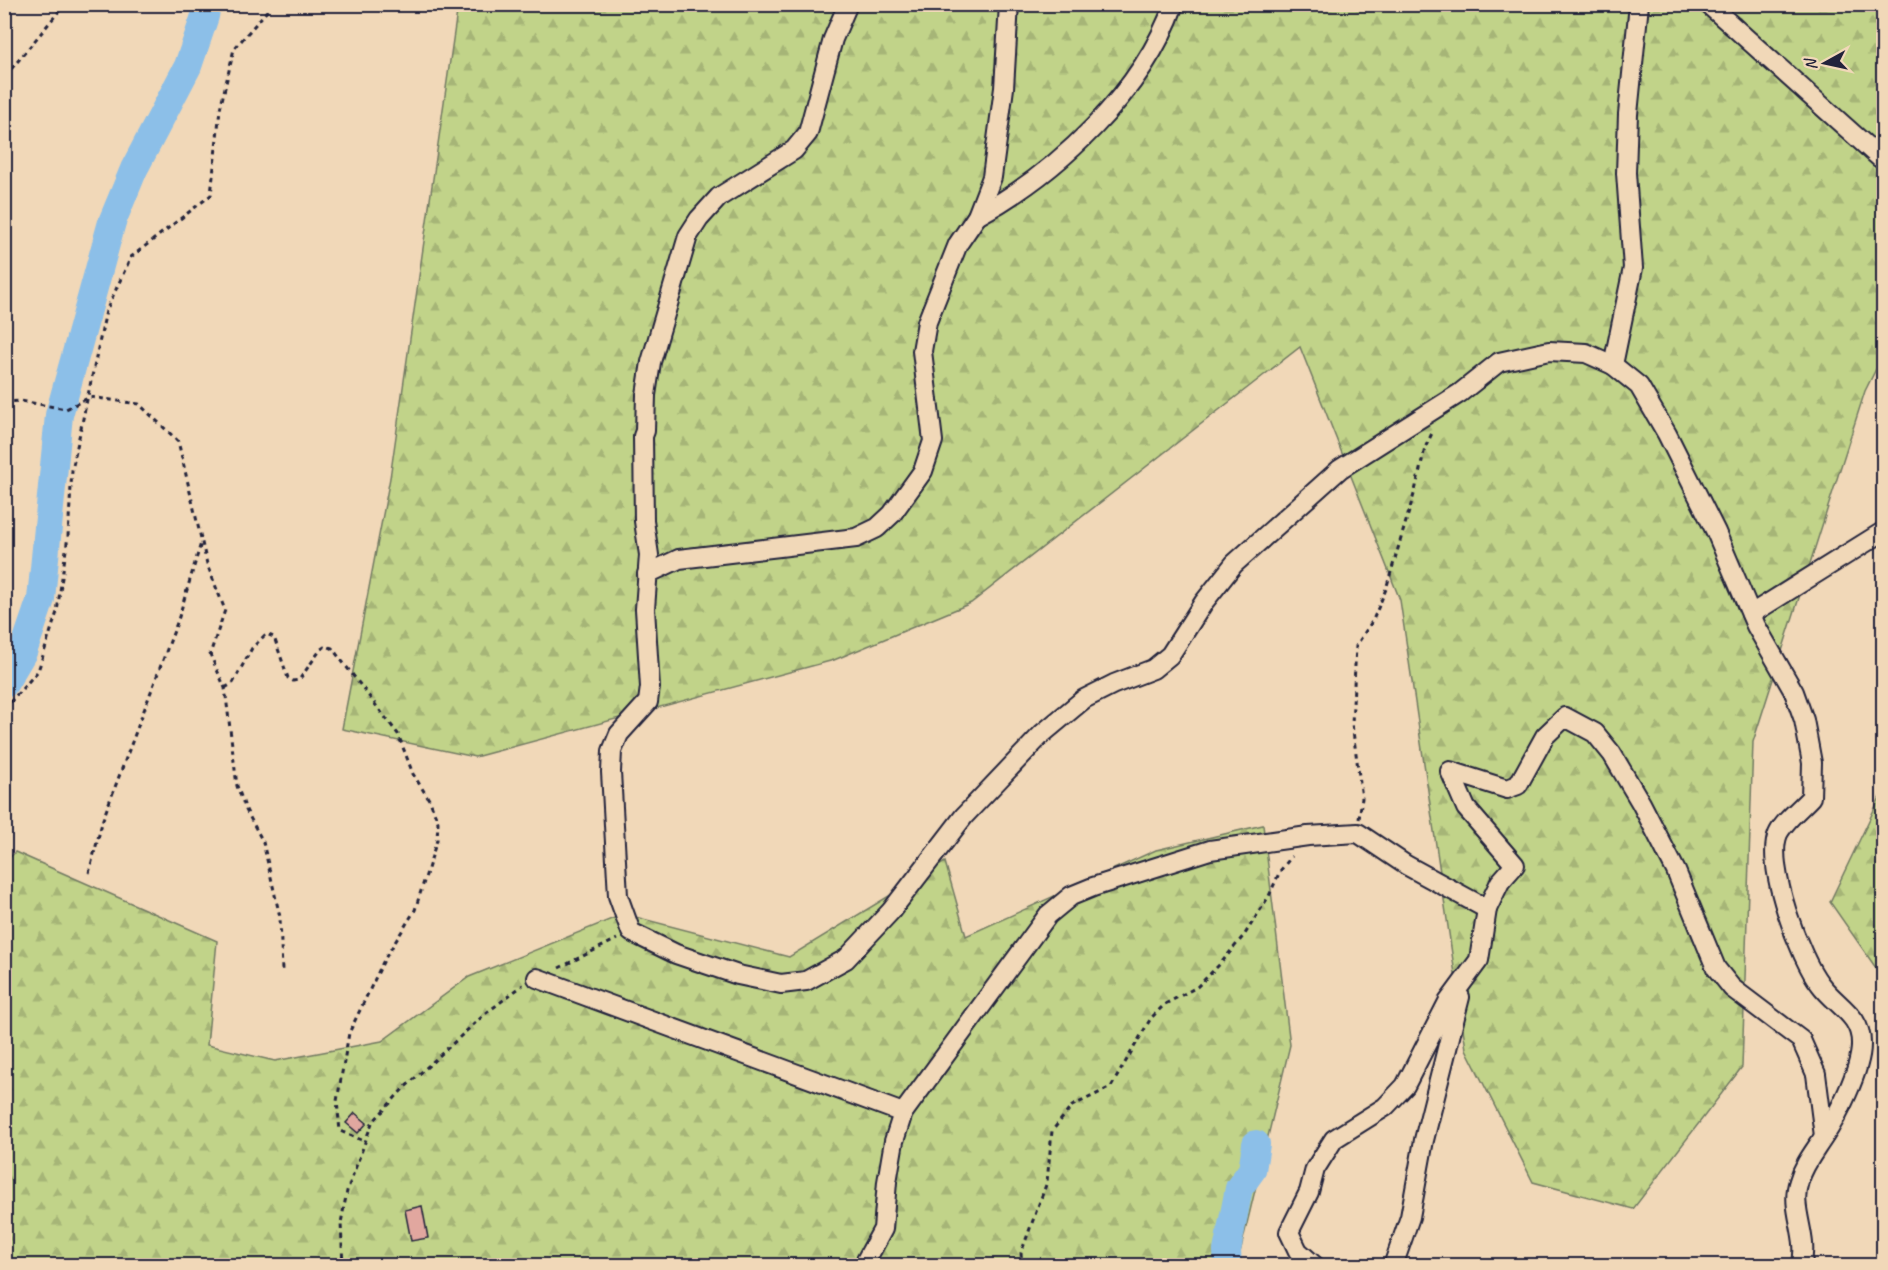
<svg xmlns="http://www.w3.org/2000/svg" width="1888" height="1270" font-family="Caveat,sans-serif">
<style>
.forest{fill:url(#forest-firs);stroke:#727a62;stroke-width:1.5}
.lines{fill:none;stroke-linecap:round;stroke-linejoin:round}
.river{stroke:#8cbfe8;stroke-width:28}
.building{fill:#e1a79f;stroke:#22223b;stroke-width:1.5}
.street-casing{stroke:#22223b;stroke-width:22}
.path{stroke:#22223b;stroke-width:3;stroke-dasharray:4.5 4.5;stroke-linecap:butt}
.street{stroke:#f1d8b8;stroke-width:18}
</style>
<defs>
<pattern id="forest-firs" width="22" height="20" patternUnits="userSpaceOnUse" patternTransform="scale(1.5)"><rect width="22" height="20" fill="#c1d389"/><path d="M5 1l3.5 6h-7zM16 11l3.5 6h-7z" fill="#a6b577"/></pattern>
</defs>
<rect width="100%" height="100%" fill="#f1d8b8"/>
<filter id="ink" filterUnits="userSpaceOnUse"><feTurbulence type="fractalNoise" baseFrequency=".0167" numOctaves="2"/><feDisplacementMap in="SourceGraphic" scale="12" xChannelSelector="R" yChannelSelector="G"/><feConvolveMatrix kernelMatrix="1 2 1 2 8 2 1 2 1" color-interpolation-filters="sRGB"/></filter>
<g filter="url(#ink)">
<g class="forest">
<polygon points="458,5 1883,5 1883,355 1865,391 1753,742 1742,1067 1633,1209 1533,1182 1466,1049 1400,600 1300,347 971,603 834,660 475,757 342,729 390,478"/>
<polygon points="1883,791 1883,978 1830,902"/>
<polygon points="1263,825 1290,1045 1237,1265 5,1266 4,864 15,852 217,941 207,1045 275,1061 382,1041 469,977 624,914 789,957 945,862 966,936 1156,850"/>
</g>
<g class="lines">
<g class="river">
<polyline points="4,684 23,652 41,599 59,415 112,222 134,169 188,66 205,16 207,4"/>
<polyline points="1228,1266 1227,1251 1239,1188 1252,1170 1256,1144"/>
</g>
</g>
<g class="building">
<polygon points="355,1113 367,1123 358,1133 346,1123"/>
<polygon points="422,1206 428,1238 411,1241 405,1210"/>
</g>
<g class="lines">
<defs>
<g id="street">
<path d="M848,4L833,39L808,133L794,150L719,197L699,219L688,236L651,362L646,395L645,431L643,436L644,521L649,555L645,609L650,687L648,702L619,734L612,751L611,772L618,896L631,932L676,954L738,975L781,984L806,981L846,959L891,911L964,816L1042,734L1084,699L1114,684L1153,669L1170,655L1204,602L1234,564L1340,469L1460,393L1499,362L1549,351L1586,353L1613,365L1639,386L1667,434L1716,532L1756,626L1794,692L1804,720L1812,763L1811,797C1801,808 1784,821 1778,834C1765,865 1800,959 1820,984C1836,1006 1862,1015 1861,1045C1861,1070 1837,1117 1823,1138C1814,1152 1804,1164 1799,1181C1789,1209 1810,1237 1801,1266"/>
<polyline points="1708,4 1880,158 1884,158"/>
<path d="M977,216C1057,173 1143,92 1174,4"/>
<polyline points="1613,365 1633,268 1626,173 1628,114 1639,4"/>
<polyline points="647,574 679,559 856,538 877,528 892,514 923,471 933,441 922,351 927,322 958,244 977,216 992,177 1004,88 1009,4"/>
<polyline points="1751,614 1884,531"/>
<polyline points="537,978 903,1113"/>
<polyline points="863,1266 883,1229 887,1182 894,1141 903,1113 1048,915 1071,896 1093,887 1210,850 1308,836 1358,833 1406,865 1487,909 1500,882 1515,865 1466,808 1450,771 1507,789 1518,785 1545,736 1565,717 1595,733 1612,754 1641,803 1676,871 1716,968 1732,988 1801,1040 1816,1074 1824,1136"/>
<polyline points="1315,1266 1298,1251 1289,1232 1309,1192 1315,1169 1334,1139 1385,1107 1405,1086 1448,1002 1479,960 1487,909"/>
<polyline points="1393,1266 1410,1217 1424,1140 1460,997"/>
</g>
</defs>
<use href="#street" class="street-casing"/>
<g class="path">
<polyline points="4,85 8,73 65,4"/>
<polyline points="4,402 21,401 66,409 90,397 139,404 178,441 207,564 225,610 210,654 225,688 237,786 246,810 263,842 280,917 282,971"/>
<polyline points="225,688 233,683 252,648 266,634 274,637 288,678 293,681 299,680 321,649 326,646 332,648 398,734 413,774 430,801 438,822 437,840 415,910 384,960 349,1033 337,1101 340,1131 364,1141"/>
<polyline points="4,709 38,671 57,612 68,536 72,470 106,311 131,257 211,195 220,109 234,49 273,4"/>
<polyline points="1359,819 1362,798 1352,724 1356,646 1373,620 1386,589 1415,491 1425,448 1433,431"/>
<polyline points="89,873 103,819 178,620 201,543"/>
<polyline points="559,968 617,939"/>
<polyline points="343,1266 341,1223 347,1191 372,1123 403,1089 485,1014 523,985"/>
<polyline points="1022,1266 1021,1253 1047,1182 1052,1131 1072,1106 1111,1087 1151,1018 1165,1004 1197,987 1221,963 1245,934 1269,896 1280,871 1292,856"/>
</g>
<use href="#street" class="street"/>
</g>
</g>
<rect width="1888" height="1270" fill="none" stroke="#f1d8b8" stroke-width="24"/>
<rect x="12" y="12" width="1864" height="1246" fill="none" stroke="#22223b" stroke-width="2" filter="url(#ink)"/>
<g transform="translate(1825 63) rotate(262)" stroke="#f1d8b8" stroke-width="4.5" paint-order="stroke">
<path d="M0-4.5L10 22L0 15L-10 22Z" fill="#22223b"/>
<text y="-9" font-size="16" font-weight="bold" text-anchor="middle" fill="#22223b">N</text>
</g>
</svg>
